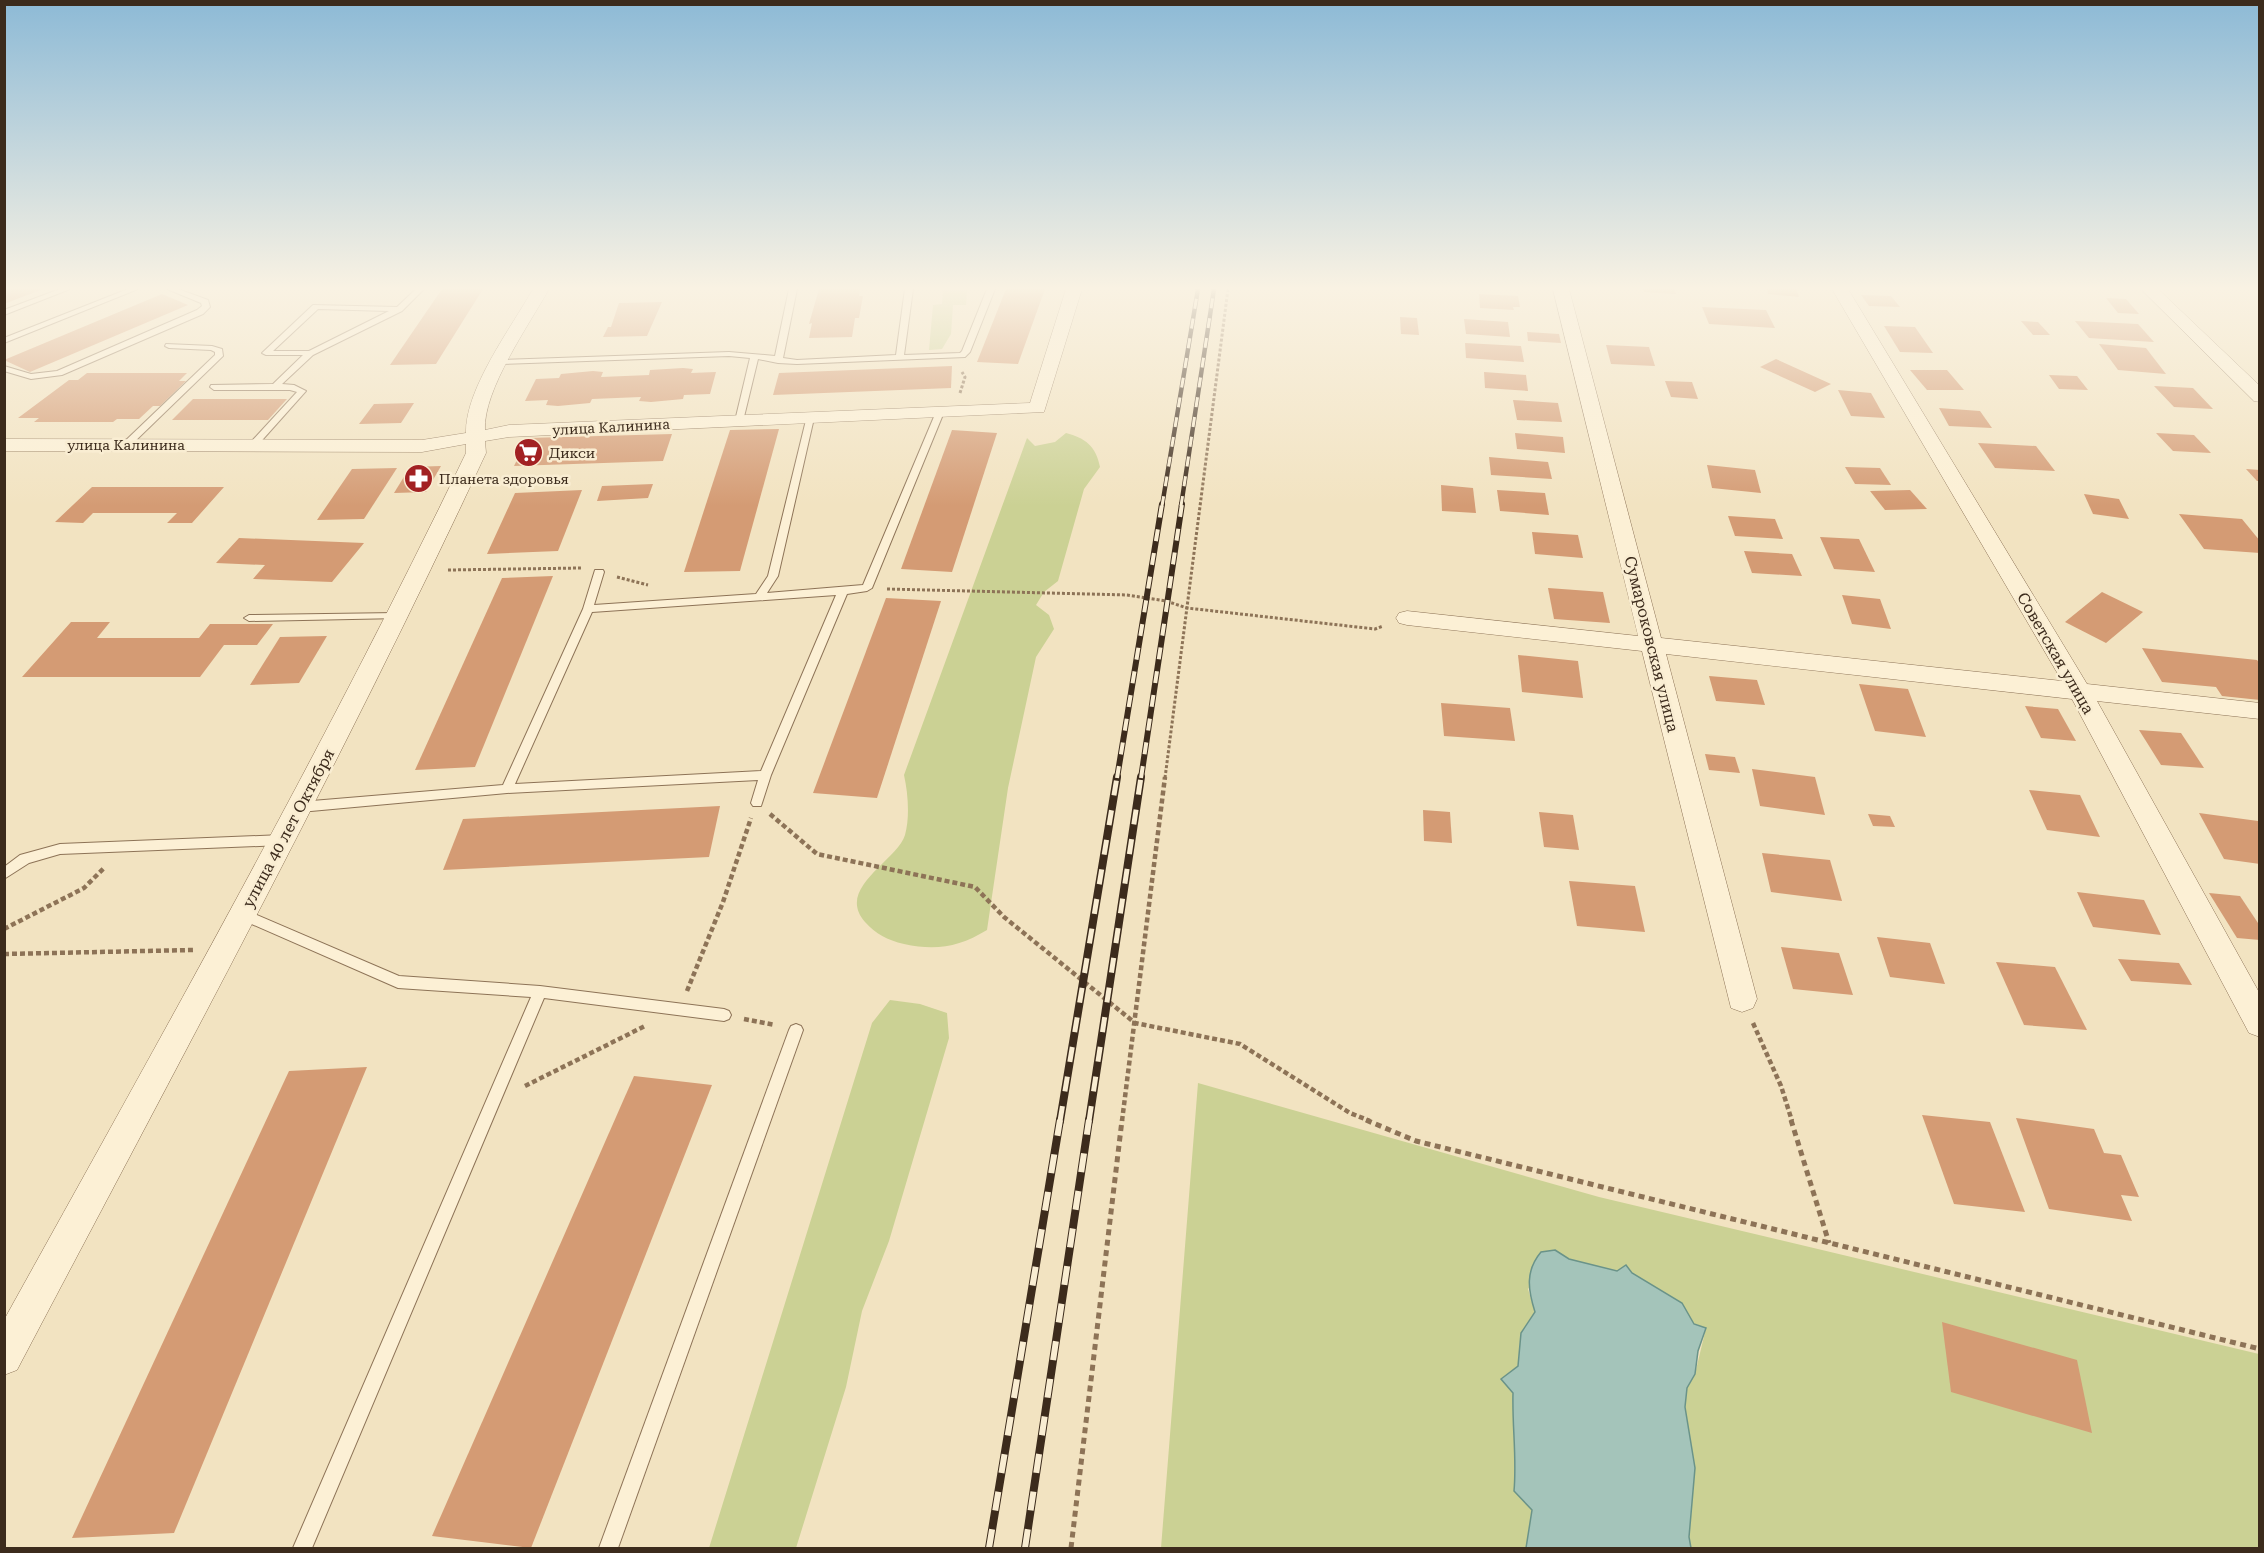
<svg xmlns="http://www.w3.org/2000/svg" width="2264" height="1553" font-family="'Roboto Serif',serif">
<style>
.green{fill:#cbd194}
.water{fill:#a4c4ba;stroke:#6a9389;stroke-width:1.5}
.building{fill:#d49b74}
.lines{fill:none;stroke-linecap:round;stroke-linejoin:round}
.lane-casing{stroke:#8d7357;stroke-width:2}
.street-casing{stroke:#8d7357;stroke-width:1}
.path-far2{stroke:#8d7357;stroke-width:3;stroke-dasharray:3 2;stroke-linecap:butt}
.path-far1{stroke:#8d7357;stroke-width:4.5;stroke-dasharray:5 3;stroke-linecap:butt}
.path{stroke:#8d7357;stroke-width:5;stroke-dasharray:6 4.5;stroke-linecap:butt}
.lane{fill:#fcf0d5;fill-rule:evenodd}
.street{fill:#fcf0d5;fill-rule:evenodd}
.rail-far3-casing{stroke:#3c2b1c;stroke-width:4.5}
.rail-far2-casing{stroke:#3c2b1c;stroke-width:6}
.rail-far1-casing{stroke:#3c2b1c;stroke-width:8}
.rail-casing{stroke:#3c2b1c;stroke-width:8}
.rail-far3{stroke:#f9edd2;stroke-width:3;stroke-dasharray:10;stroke-linecap:butt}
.rail-far2{stroke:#f9edd2;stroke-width:4;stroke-dasharray:12;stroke-linecap:butt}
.rail-far1{stroke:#f9edd2;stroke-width:5;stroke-dasharray:15;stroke-linecap:butt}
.rail{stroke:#f9edd2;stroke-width:6;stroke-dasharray:19;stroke-linecap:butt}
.labels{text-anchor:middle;stroke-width:5;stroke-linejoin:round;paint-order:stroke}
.far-street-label{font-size:14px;fill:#3c2b1c;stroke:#f9edd2}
.far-poi-label{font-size:14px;fill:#3c2b1c;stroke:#f9edd2;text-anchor:start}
.street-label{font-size:16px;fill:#3c2b1c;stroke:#f9edd2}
</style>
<rect width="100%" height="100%" fill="#f2e3c1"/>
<g class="green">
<polygon points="943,290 967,290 966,305 953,305 951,334 942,349 929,350 933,305 942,304"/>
<path d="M1066,433C1085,438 1096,446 1100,467L1084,489L1058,581L1044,592L1036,605L1049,615L1054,629L1036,657L1008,788L987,930C959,947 936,951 904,944C887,940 876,934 865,922C835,888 897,861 905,835C910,817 908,793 904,775L1027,438L1035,446L1055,442Z"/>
<polygon points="890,1000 920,1004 947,1013 949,1038 889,1241 862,1311 846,1387 796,1548 709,1548 872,1023"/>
<path d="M1198,1083L1599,1197L2259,1354V1548H1691L1689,1537L1695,1468L1685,1407L1687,1388L1695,1374L1706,1328L1694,1324L1682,1303L1632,1273L1626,1266L1617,1271L1569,1259L1555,1250L1528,1289L1535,1312L1521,1333L1518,1366L1501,1379L1513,1393C1512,1426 1517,1457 1514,1490L1532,1510L1526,1548H1161Z"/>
</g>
<path class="water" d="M1555,1250L1569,1259L1617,1271L1626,1265L1632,1273L1682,1303L1694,1324L1706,1328L1698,1351L1695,1374L1687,1388L1685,1407L1695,1468L1689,1537L1691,1548H1526L1532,1510L1514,1491C1517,1458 1512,1426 1513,1393L1501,1379L1518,1366L1521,1333L1535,1312C1528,1290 1525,1271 1541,1252Z"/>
<g class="building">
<polygon points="4,289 43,289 4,304"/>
<polygon points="442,289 483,289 436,364 390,365"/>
<polygon points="819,289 860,289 859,296 863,296 859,318 855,318 852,337 809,338 812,323 809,324"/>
<polygon points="1006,289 1045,289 1018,364 977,362"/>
<polygon points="1643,289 1674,289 1676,294 1644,292"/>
<polygon points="1767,289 1796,289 1799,297 1768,294"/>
<polygon points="162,294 188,305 30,372 4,360"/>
<polygon points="1479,294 1518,296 1520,307 1513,307 1514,310 1480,308"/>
<polygon points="1861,295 1891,296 1900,307 1869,306"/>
<polygon points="2106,298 2126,299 2139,314 2118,313"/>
<polygon points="662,302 647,336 603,337 608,327 611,327 619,303"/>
<polygon points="1702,307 1766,310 1775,328 1709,324"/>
<polygon points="1400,317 1417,318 1419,335 1401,334"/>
<polygon points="1464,319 1508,322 1510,337 1466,334"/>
<polygon points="2021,321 2038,322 2050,335 2033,335"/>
<polygon points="2075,321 2138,324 2154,342 2089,338"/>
<polygon points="1884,326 1915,327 1933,353 1900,352"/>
<polygon points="1527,332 1559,334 1561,343 1528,341"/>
<polygon points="1465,343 1521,346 1524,362 1466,358"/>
<polygon points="2099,344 2146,348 2166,374 2118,370"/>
<polygon points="1606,345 1649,347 1655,366 1611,364"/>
<polygon points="1776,359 1831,384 1815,392 1760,367"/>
<polygon points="952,366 951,388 773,395 779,373"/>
<polygon points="683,368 693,369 691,373 716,372 710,394 684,395 683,399 651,402 639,401 641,397 592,399 590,403 558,406 546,405 548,400 525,401 536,379 559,378 561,374 593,371 603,372 601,377 649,375 650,370"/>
<polygon points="1910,370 1947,370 1964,390 1927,390"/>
<polygon points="1484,372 1526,375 1528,391 1485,388"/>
<polygon points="87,373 187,373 179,381 186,381 160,406 153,406 139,419 117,419 113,422 34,422 39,418 18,418 69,380 78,380"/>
<polygon points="2049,375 2077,376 2088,390 2059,389"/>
<polygon points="1665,381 1692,382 1698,399 1671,397"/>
<polygon points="2154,386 2193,388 2213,409 2174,407"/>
<polygon points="1838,390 1871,393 1885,418 1851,416"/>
<polygon points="193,399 287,399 268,420 172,420"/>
<polygon points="1513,400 1558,403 1562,422 1517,420"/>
<polygon points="414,403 401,423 359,424 374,404"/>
<polygon points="1939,408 1980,411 1992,428 1949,426"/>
<polygon points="779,429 740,571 684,572 730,430"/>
<polygon points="952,430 997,433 952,572 901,569"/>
<polygon points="1515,433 1563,437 1565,453 1517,449"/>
<polygon points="2156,433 2194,435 2211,453 2173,451"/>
<polygon points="672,434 663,461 514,466 528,438"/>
<polygon points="1978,443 2036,446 2055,471 1995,468"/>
<polygon points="1489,457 1548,462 1552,479 1491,475"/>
<polygon points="1707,465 1755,470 1761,493 1712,488"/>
<polygon points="441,466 426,492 394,493 410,467"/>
<polygon points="1845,467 1880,468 1891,485 1855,484"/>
<polygon points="397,468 364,519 317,520 352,469"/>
<polygon points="2246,469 2260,470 2260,481 2257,481"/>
<polygon points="653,484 648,498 597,501 602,486"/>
<polygon points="1441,485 1473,488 1476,513 1442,511"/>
<polygon points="92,487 224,487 192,523 167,523 177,513 93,513 83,523 55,522"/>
<polygon points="582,490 558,551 487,554 515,493"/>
<polygon points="1497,490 1545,493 1549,515 1500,511"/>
<polygon points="1910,490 1927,509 1885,510 1870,491"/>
<polygon points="2084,494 2119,499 2129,519 2093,514"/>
<polygon points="2179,514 2242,519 2260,541 2260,553 2204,549"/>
<polygon points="1728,516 1775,519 1783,539 1735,536"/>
<polygon points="1532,532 1578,535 1583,558 1535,554"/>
<polygon points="1820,537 1859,539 1875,572 1834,569"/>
<polygon points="239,538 364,543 332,582 253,579 265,565 216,563"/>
<polygon points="1744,551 1792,554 1802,576 1752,573"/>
<polygon points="553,576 475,767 415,770 502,578"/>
<polygon points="1548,588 1603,592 1610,623 1554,619"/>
<polygon points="2102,592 2143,612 2106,643 2065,622"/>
<polygon points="1842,595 1880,599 1891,629 1852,624"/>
<polygon points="886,598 941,601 877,798 813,793"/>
<polygon points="71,622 110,622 97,638 199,638 210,624 273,624 257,645 224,645 200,677 22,677"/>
<polygon points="327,636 299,683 250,685 280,637"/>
<polygon points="2142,648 2257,660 2260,664 2260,700 2222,696 2216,687 2162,682"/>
<polygon points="1518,655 1578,661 1583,698 1522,692"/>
<polygon points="1709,676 1757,680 1765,705 1716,701"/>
<polygon points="1859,684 1908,689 1926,737 1875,731"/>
<polygon points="1441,703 1510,708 1515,741 1444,736"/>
<polygon points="2025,706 2058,709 2076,741 2041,738"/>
<polygon points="2139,730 2181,733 2204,768 2161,765"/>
<polygon points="1705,754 1735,757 1740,773 1709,770"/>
<polygon points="1752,769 1815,777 1825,815 1760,806"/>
<polygon points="2029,790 2080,795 2100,837 2047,830"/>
<polygon points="720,806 709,857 443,870 463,819"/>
<polygon points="1423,810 1450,812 1452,843 1424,841"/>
<polygon points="1539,812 1573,815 1579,850 1544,847"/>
<polygon points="2199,813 2258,821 2260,864 2224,859"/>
<polygon points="1868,814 1890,816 1895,827 1873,826"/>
<polygon points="1762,853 1830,860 1842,901 1771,892"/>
<polygon points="1569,881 1635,886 1645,932 1577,926"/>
<polygon points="2077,892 2144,900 2161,935 2093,927"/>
<polygon points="2209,893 2240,896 2260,926 2260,940 2237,938"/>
<polygon points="1877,937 1930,943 1945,984 1890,977"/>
<polygon points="1781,947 1839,953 1853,995 1793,989"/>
<polygon points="2118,959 2179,963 2192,985 2131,981"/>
<polygon points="1996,962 2055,967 2087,1030 2024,1025"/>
<polygon points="367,1067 174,1533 72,1538 289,1071"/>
<polygon points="634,1076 712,1085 531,1548 432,1536"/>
<polygon points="1922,1115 1990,1122 2025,1212 1954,1204"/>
<polygon points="2016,1118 2094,1129 2104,1153 2121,1155 2139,1197 2121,1195 2132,1221 2049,1209"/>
<polygon points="1942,1322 2077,1360 2092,1433 1951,1392"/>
</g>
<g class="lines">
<defs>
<g id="lane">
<polygon points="60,289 70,289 4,315 4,310"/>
<polygon points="128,289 138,289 4,343 4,338"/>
<polygon points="167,289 178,289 208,300 210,307 203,314 62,375 31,379 4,371 4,366 31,374 57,371 197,310 202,306 201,303"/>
<path d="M416,289H424L402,311L313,355L282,384L294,385L306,391L256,447H250V443L297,392L290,390H214L210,387L211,385L273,384L303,355H266L262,353L313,305L397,307ZM318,309L389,311L309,351H273Z"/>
<polygon points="789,289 797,289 783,358 797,360 896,355 905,289 913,289 904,355 960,353 962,351 987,289 995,289 970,352 965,357 797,364 778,363 758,359 743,421 739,424 735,421 750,358 729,356 500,364 496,362 500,360 729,352 775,356"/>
<polygon points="166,344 212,346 222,349 223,356 129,447 123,447 123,443 215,355 215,352 211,350 169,348 165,346"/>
<path d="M940,409L944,412L872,588L867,591L847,594L771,775L761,806H753L751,803L758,780L507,793L300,812L296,810L294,807L296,804L300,802L503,785L583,609L595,570H603L604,572L594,605L756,594L768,576L807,416L814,418L778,576L767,593L863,585L936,412ZM836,595L761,771L515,784L592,612Z"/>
<polygon points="397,613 401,614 402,616 401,618 249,621 244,618 249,615"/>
<polygon points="282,835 286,837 288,840 286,843 282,845 60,854 29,863 4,879 4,867 20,855 60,844"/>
<polygon points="243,909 399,976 540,986 724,1009 729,1011 731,1015 729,1019 724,1021 544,998 312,1548 293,1548 531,997 398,988 238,918 236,914 238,910"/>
<polygon points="796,1024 801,1026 803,1030 618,1548 599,1548 789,1030 791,1026"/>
</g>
<g id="street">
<path d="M533,289H549C529,325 483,390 485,430L509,425L1030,403L1066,289H1082L1044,412L509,437L485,441L486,453C341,764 177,1066 17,1370L4,1375V1320C163,1033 324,748 466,453V444L422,452L4,451V439L422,440L466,433C465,389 511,328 533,289Z"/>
<polygon points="1553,289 1569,289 1661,638 2062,681 1832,289 1848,289 2087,684 2260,703 2260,719 2097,701 2260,994 2260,1037 2249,1033 2072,699 1666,654 1757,999 1753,1008 1742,1012 1731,1008 1642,651 1407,625 1399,623 1396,618 1399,613 1407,611 1638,636"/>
<polygon points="2141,289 2158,289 2260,386 2260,402 2254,401"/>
</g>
</defs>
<use href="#lane" class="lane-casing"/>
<use href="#street" class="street-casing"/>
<g class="path-far2">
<polyline points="960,393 965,377 962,372"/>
<polyline points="448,570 581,568"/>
<polyline points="617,577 648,585"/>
<polyline points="887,589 1127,595 1166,601 1187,608 1375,629 1383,626"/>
<polyline points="1165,778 1228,289"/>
</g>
<g class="path-far1">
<polyline points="770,814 817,854 975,887 1004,917 1135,1023 1240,1044 1350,1113 1370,1121"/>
<polyline points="4,929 84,888 105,867"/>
<polyline points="4,954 193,950"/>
<polyline points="687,991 723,902 751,818"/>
<polyline points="744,1019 775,1025"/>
<polyline points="1753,1023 1781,1086 1792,1121"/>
<polyline points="525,1086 645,1026"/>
<polyline points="1122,1121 1165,777"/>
</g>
<g class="path">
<polyline points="1366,1120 1416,1141 2260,1349"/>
<polyline points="1791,1120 1829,1243"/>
<polyline points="1071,1548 1122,1120"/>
</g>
<use href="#lane" class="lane"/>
<use href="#street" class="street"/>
<defs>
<g id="rail-far3">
<polyline points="1162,506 1198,289"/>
<polyline points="1181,506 1214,289"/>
</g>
<g id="rail-far2">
<polyline points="1117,778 1162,504"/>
<polyline points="1141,778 1182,504"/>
</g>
<g id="rail-far1">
<polyline points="1060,1121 1117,777"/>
<polyline points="1089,1121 1141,777"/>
</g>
<g id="rail">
<polyline points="989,1548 1060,1120"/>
<polyline points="1025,1548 1089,1120"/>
</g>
</defs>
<use href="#rail-far3" class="rail-far3-casing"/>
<use href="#rail-far2" class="rail-far2-casing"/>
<use href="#rail-far1" class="rail-far1-casing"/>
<use href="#rail" class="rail-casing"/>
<use href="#rail-far3" class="rail-far3"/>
<use href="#rail-far2" class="rail-far2"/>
<use href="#rail-far1" class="rail-far1"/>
<use href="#rail" class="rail"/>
</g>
<linearGradient id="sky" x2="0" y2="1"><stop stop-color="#8dbad6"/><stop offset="0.57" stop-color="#f9f2e3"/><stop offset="1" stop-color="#f9f2e3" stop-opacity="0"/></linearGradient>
<rect width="2264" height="506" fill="url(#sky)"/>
<defs>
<symbol id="supermarket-disc" viewBox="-11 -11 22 22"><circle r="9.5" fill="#a22123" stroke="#f9edd2"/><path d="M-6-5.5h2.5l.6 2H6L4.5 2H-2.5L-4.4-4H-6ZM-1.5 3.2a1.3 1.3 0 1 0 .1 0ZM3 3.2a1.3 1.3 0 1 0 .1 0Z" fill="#fff"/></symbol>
<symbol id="pharmacy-disc" viewBox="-11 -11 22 22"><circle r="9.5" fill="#a22123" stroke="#f9edd2"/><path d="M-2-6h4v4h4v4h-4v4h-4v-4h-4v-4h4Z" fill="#fff"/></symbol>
</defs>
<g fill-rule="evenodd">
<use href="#supermarket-disc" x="512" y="436" width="33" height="33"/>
<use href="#pharmacy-disc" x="402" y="462" width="33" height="33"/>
</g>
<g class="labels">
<g class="far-street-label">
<text transform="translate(611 427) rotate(-3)" y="5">улица Калинина</text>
<text x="126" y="450">улица Калинина</text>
</g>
<g class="far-poi-label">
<text x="549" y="458">Дикси</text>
<text x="439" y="484">Планета здоровья</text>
</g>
<g class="street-label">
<text transform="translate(1652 644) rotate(76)" y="6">Сумароковская улица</text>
<text transform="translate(2056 653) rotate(60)" y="6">Советская улица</text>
<text transform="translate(288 828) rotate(-62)" y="6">улица 40 лет Октября</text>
</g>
</g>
<rect width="2264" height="1553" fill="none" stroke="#3c2b1c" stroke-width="12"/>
</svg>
